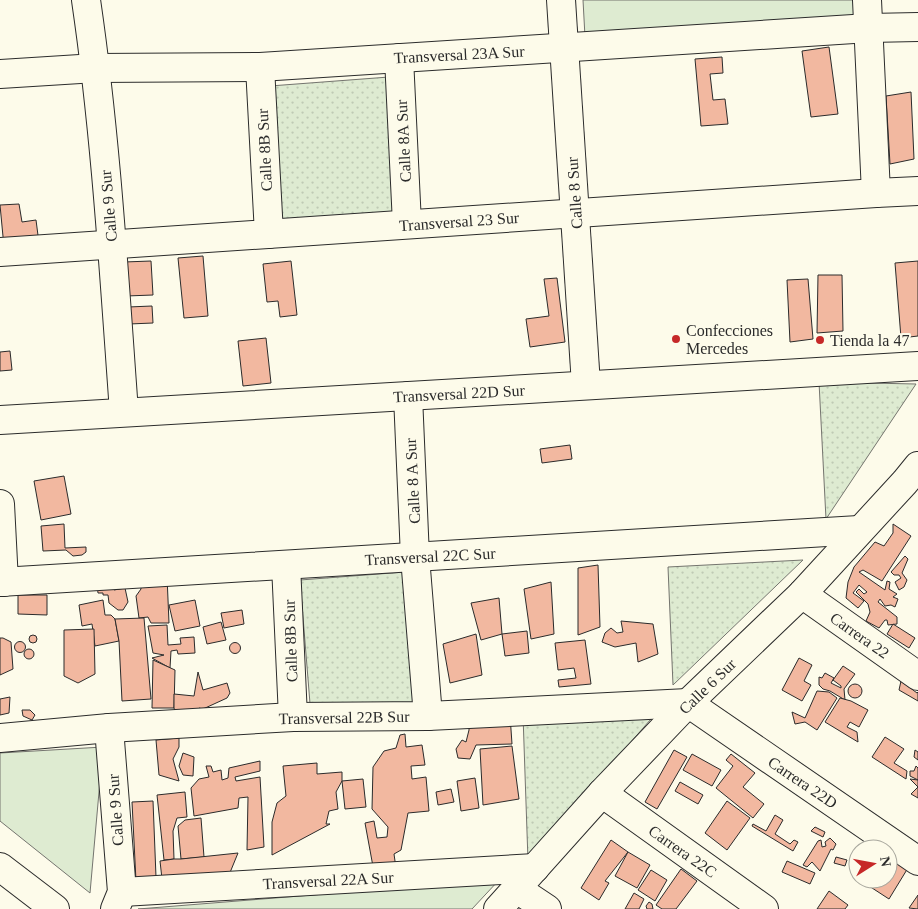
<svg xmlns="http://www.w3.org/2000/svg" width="918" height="909" font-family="'Times New Roman',serif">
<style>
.grass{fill:url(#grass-dots);stroke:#74746e}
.green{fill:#deebd1;stroke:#74746e}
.building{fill:#f2b8a0;stroke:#2b2b2b}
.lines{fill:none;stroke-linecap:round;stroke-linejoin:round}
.street-casing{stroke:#2b2b2b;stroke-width:30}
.secondary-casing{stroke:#2b2b2b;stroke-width:30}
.street{stroke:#fdfbea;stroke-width:28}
.secondary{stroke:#fdfbea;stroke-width:28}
.poi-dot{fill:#c62828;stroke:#fdfbea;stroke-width:2}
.labels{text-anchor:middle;stroke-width:4;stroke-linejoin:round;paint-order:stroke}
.street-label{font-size:16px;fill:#2b2b2b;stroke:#fdfbea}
.poi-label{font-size:16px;fill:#2b2b2b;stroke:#fdfbea;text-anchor:start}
</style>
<defs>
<pattern id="grass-dots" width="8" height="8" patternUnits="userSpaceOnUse" patternTransform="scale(1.25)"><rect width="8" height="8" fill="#deebd1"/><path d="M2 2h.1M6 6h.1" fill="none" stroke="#bfcab4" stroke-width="1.8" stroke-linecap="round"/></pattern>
</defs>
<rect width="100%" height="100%" fill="#fdfbea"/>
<g class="grass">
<polygon points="389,77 399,214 280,222 270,86"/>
<polygon points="819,382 916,384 826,519"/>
<polygon points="803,560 673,685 668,567"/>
<polygon points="405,572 416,707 311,716 300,580"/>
<polygon points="657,712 528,861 523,715"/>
</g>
<g class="green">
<polygon points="583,0 859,0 861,20 585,37"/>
<polygon points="103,747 90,893 0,821 0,753"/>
<polygon points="499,880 472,909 138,909"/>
</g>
<g class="building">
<polygon points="829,47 838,114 811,117 802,51"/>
<polygon points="722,57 723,73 710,74 713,100 725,99 728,124 701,126 695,59"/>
<polygon points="911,92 914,159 890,164 886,96"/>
<polygon points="19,204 22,222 36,220 39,243 4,247 0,205"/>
<polygon points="203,256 208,316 184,318 178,258"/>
<polygon points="151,261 153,295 126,296 124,262"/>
<polygon points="291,261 297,315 280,317 278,301 267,302 263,264"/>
<polygon points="918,261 918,336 901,338 895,263"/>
<polygon points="818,275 842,275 843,331 817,333"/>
<polygon points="557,278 565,342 530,347 526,319 549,316 544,279"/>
<polygon points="808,279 813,339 790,342 787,280"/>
<polygon points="152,306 153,323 129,324 128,307"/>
<polygon points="266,338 271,383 243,386 238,341"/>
<polygon points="10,351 12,370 0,371 0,352"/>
<polygon points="570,445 572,459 542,463 540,449"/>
<polygon points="64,476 71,514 41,520 34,481"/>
<polygon points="64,524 65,548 86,547 86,552 82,555 73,556 66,550 43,551 41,526"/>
<polygon points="893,524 911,536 882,581 863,570 859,572 885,590 887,581 890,582 889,589 897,594 893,597 898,599 895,607 891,605 885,606 880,599 878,602 897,617 897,624 888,625 887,620 885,620 879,628 866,621 870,612 868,604 856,592 859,589 864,594 867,592 859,585 853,593 864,601 858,608 846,598 848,582 854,567 875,542 884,546 893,533"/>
<polygon points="905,556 908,559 902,573 907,580 904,587 899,590 895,582 901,578 899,575 894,575 891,572"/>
<polygon points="598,565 600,627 578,635 578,568"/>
<polygon points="167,576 169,623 151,623 148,617 139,618 136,596 141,589 140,577"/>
<polygon points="551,582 554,634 531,639 524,589"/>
<polygon points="110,584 114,590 125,588 128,602 123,610 118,610 109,603 108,595 103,595 103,593 98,593 97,585"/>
<polygon points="18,595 47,595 47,615 18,614"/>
<polygon points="499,598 502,634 481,640 471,603"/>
<polygon points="103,600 105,615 111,615 115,619 119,641 95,646 92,624 82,626 79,605"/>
<polygon points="195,600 200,626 175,631 169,605"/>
<polygon points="242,610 244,624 224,628 221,613"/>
<polygon points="144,618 151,699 122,701 119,641 115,619"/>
<polygon points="621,621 653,624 658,654 638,662 636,643 615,647 602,642 605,633 611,628 617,633 623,632"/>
<polygon points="221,622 226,640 207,644 203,627"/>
<polygon points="893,624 915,638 909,648 887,634"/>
<polygon points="167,625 168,645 181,644 180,638 194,637 195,653 178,654 177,650 171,651 170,668 152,658 164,655 153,653 148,626"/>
<polygon points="94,629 95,674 78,683 64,676 64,630"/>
<polygon points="527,631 529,653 505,656 502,634"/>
<polygon points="476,634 482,675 450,683 443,644"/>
<circle cx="33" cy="639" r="4"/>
<polygon points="0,638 3,638 11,642 13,669 0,675"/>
<polygon points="585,640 591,684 559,687 558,680 576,678 574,668 558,670 555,643"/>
<circle cx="20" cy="647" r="5.5"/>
<circle cx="235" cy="648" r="5.5"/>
<circle cx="29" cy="654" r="5"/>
<polygon points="799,658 812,665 804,681 811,685 802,701 782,690"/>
<polygon points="153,660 175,670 174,708 152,708"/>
<polygon points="843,666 855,674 844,689 845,700 830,691 823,689 819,685 819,677 822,678 825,673 834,678 831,683 841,688 841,686 833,680"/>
<polygon points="198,672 203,690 227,683 230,693 227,698 203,709 199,708 198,715 175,711 174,708 174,694 194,696"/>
<polygon points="901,681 917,693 918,692 918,701 899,690"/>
<circle cx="855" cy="691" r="7"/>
<polygon points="817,691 829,692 837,698 817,730 805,722 795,724 792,712 805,718"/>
<polygon points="10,697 9,713 0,715 0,699"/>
<polygon points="840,698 851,701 868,710 859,727 850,722 847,727 857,732 858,742 825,722"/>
<polygon points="22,710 30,710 35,715 32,720 23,716"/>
<polygon points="510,715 512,744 476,745 470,759 458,758 456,749 462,740 466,742 469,730 469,716"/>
<polygon points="405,734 406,747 422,745 425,765 411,766 412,779 426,777 429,811 408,813 401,850 394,854 396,868 374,872 365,823 374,821 377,838 387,837 388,827 372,809 373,767 384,751 396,748 400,735"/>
<polygon points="885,737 904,749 894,763 907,771 906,779 872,757"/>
<polygon points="179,738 179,747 173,759 179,781 159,775 156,740"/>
<polygon points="512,746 519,799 483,805 480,749"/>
<polygon points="674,750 687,757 657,809 645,802"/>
<polygon points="915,750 918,752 918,760 914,757"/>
<polygon points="183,753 194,757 193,776 183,775 179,766"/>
<polygon points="692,754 721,770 712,786 683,770"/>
<polygon points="731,754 755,773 743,787 764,804 753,818 716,788 733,766 726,760"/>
<polygon points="260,761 260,771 235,777 236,781 260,777 264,847 247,850 248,797 239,798 238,808 194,816 191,788 199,779 209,777 206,766 211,766 213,772 221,770 222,780 228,778 229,768"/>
<polygon points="317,763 317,774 342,772 342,781 336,792 338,809 329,811 326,824 330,824 272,855 272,822 277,803 286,796 283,766"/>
<polygon points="916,766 918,768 918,780 910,776 910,771 914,771"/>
<polygon points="475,778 479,808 461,811 457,781"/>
<polygon points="363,779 366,807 345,809 342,781"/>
<polygon points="910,779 918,780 918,787"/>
<polygon points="680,782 703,795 698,804 675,791"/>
<polygon points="918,787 918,798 911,794"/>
<polygon points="451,789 454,802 438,805 436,792"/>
<polygon points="185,792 187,817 177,818 173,831 174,859 164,860 157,795"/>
<polygon points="153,801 156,877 136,881 132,802"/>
<polygon points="727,801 750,818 727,850 705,833"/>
<polygon points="775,815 783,820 775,834 790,844 794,840 798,842 793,851 752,826 753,824 766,831"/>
<polygon points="201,818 204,857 181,859 178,826 185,820"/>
<polygon points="815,827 825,832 823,837 811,831"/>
<polygon points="830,838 836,844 833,850 831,849 820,871 812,862 807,867 803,865 818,841 821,840 822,847 826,846 825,842"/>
<polygon points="611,840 628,852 605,881 609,883 599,900 581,888"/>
<polygon points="892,850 911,863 889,899 869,886 874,879 888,879 888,857"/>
<polygon points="628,852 650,865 637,888 615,876"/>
<polygon points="238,853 229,875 162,879 160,861 174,859 181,859"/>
<polygon points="836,857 847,860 845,866 834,863"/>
<polygon points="856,860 858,861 858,871 852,867"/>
<polygon points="787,861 815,873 810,884 782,872"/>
<polygon points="681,869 697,881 676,909 662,909 656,905"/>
<polygon points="651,870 667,880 655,901 638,890"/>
<polygon points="829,891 848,905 845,909 817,909"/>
<polygon points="634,893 644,899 639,909 625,909"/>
<polygon points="918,895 918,909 909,908"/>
<polygon points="649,902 652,904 653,909 647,909 646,906"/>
</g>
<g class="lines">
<defs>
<g id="street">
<path d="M86,0C106,136 114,275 124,412"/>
<polyline points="561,0 586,385"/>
<polyline points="867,0 876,193"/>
<polyline points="399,58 407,224"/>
<polyline points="260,67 269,234"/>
<polyline points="0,74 96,68 260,67 869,28 918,27"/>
<polyline points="0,252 876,193 918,191"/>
<polyline points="408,396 415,557 428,716"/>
<polyline points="0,420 918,366"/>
<polyline points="0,504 4,582"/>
<polyline points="286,565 293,717"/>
<polyline points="0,582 859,530"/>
<polyline points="802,594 918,676"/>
<polyline points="109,728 122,892 115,909"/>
<polyline points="0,738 109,728 293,717 428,716 688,703 918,861"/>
<polyline points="602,793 764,909"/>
<polyline points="517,889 547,909"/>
<polyline points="122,892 535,868"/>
<polyline points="498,909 602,793 688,703 802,594 905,482 918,466"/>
</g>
<polyline id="secondary" points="0,867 55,909"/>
</defs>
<use href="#street" class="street-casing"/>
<use href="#secondary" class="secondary-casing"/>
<use href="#street" class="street"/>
<use href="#secondary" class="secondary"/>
</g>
<g class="poi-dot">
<circle cx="676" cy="339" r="5"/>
<circle cx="820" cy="340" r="5"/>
</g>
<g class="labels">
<g class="street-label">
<text transform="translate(459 54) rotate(-3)" y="6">Transversal 23A Sur</text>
<text transform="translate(403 141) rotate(-93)" y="6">Calle 8A Sur</text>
<text transform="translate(264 150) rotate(-93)" y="6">Calle 8B Sur</text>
<text transform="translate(574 193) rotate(-94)" y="6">Calle 8 Sur</text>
<text transform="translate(108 206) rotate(-95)" y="6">Calle 9 Sur</text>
<text transform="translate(459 221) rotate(-4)" y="6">Transversal 23 Sur</text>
<text transform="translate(459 393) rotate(-3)" y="6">Transversal 22D Sur</text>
<text transform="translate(412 481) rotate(-93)" y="6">Calle 8 A Sur</text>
<text transform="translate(430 556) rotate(-3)" y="6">Transversal 22C Sur</text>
<text transform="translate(860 635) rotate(35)" y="6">Carrera 22</text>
<text transform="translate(290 641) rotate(-92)" y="6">Calle 8B Sur</text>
<text transform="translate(707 686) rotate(-44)" y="6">Calle 6 Sur</text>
<text transform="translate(344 717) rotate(-1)" y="6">Transversal 22B Sur</text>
<text transform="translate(803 782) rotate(34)" y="6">Carrera 22D</text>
<text transform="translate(115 810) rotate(-94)" y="6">Calle 9 Sur</text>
<text transform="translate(683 851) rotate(35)" y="6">Carrera 22C</text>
<text transform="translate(328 880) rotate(-3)" y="6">Transversal 22A Sur</text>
</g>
<g class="poi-label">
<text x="686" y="336">Confecciones<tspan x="686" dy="18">Mercedes</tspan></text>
<text x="830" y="346">Tienda la 47</text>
</g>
</g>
<g transform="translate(873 864) rotate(79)"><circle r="24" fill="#fdfbea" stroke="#a9a89e"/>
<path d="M0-4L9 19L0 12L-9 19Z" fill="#c62828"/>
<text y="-8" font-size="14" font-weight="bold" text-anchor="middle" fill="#2b2b2b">N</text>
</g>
</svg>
